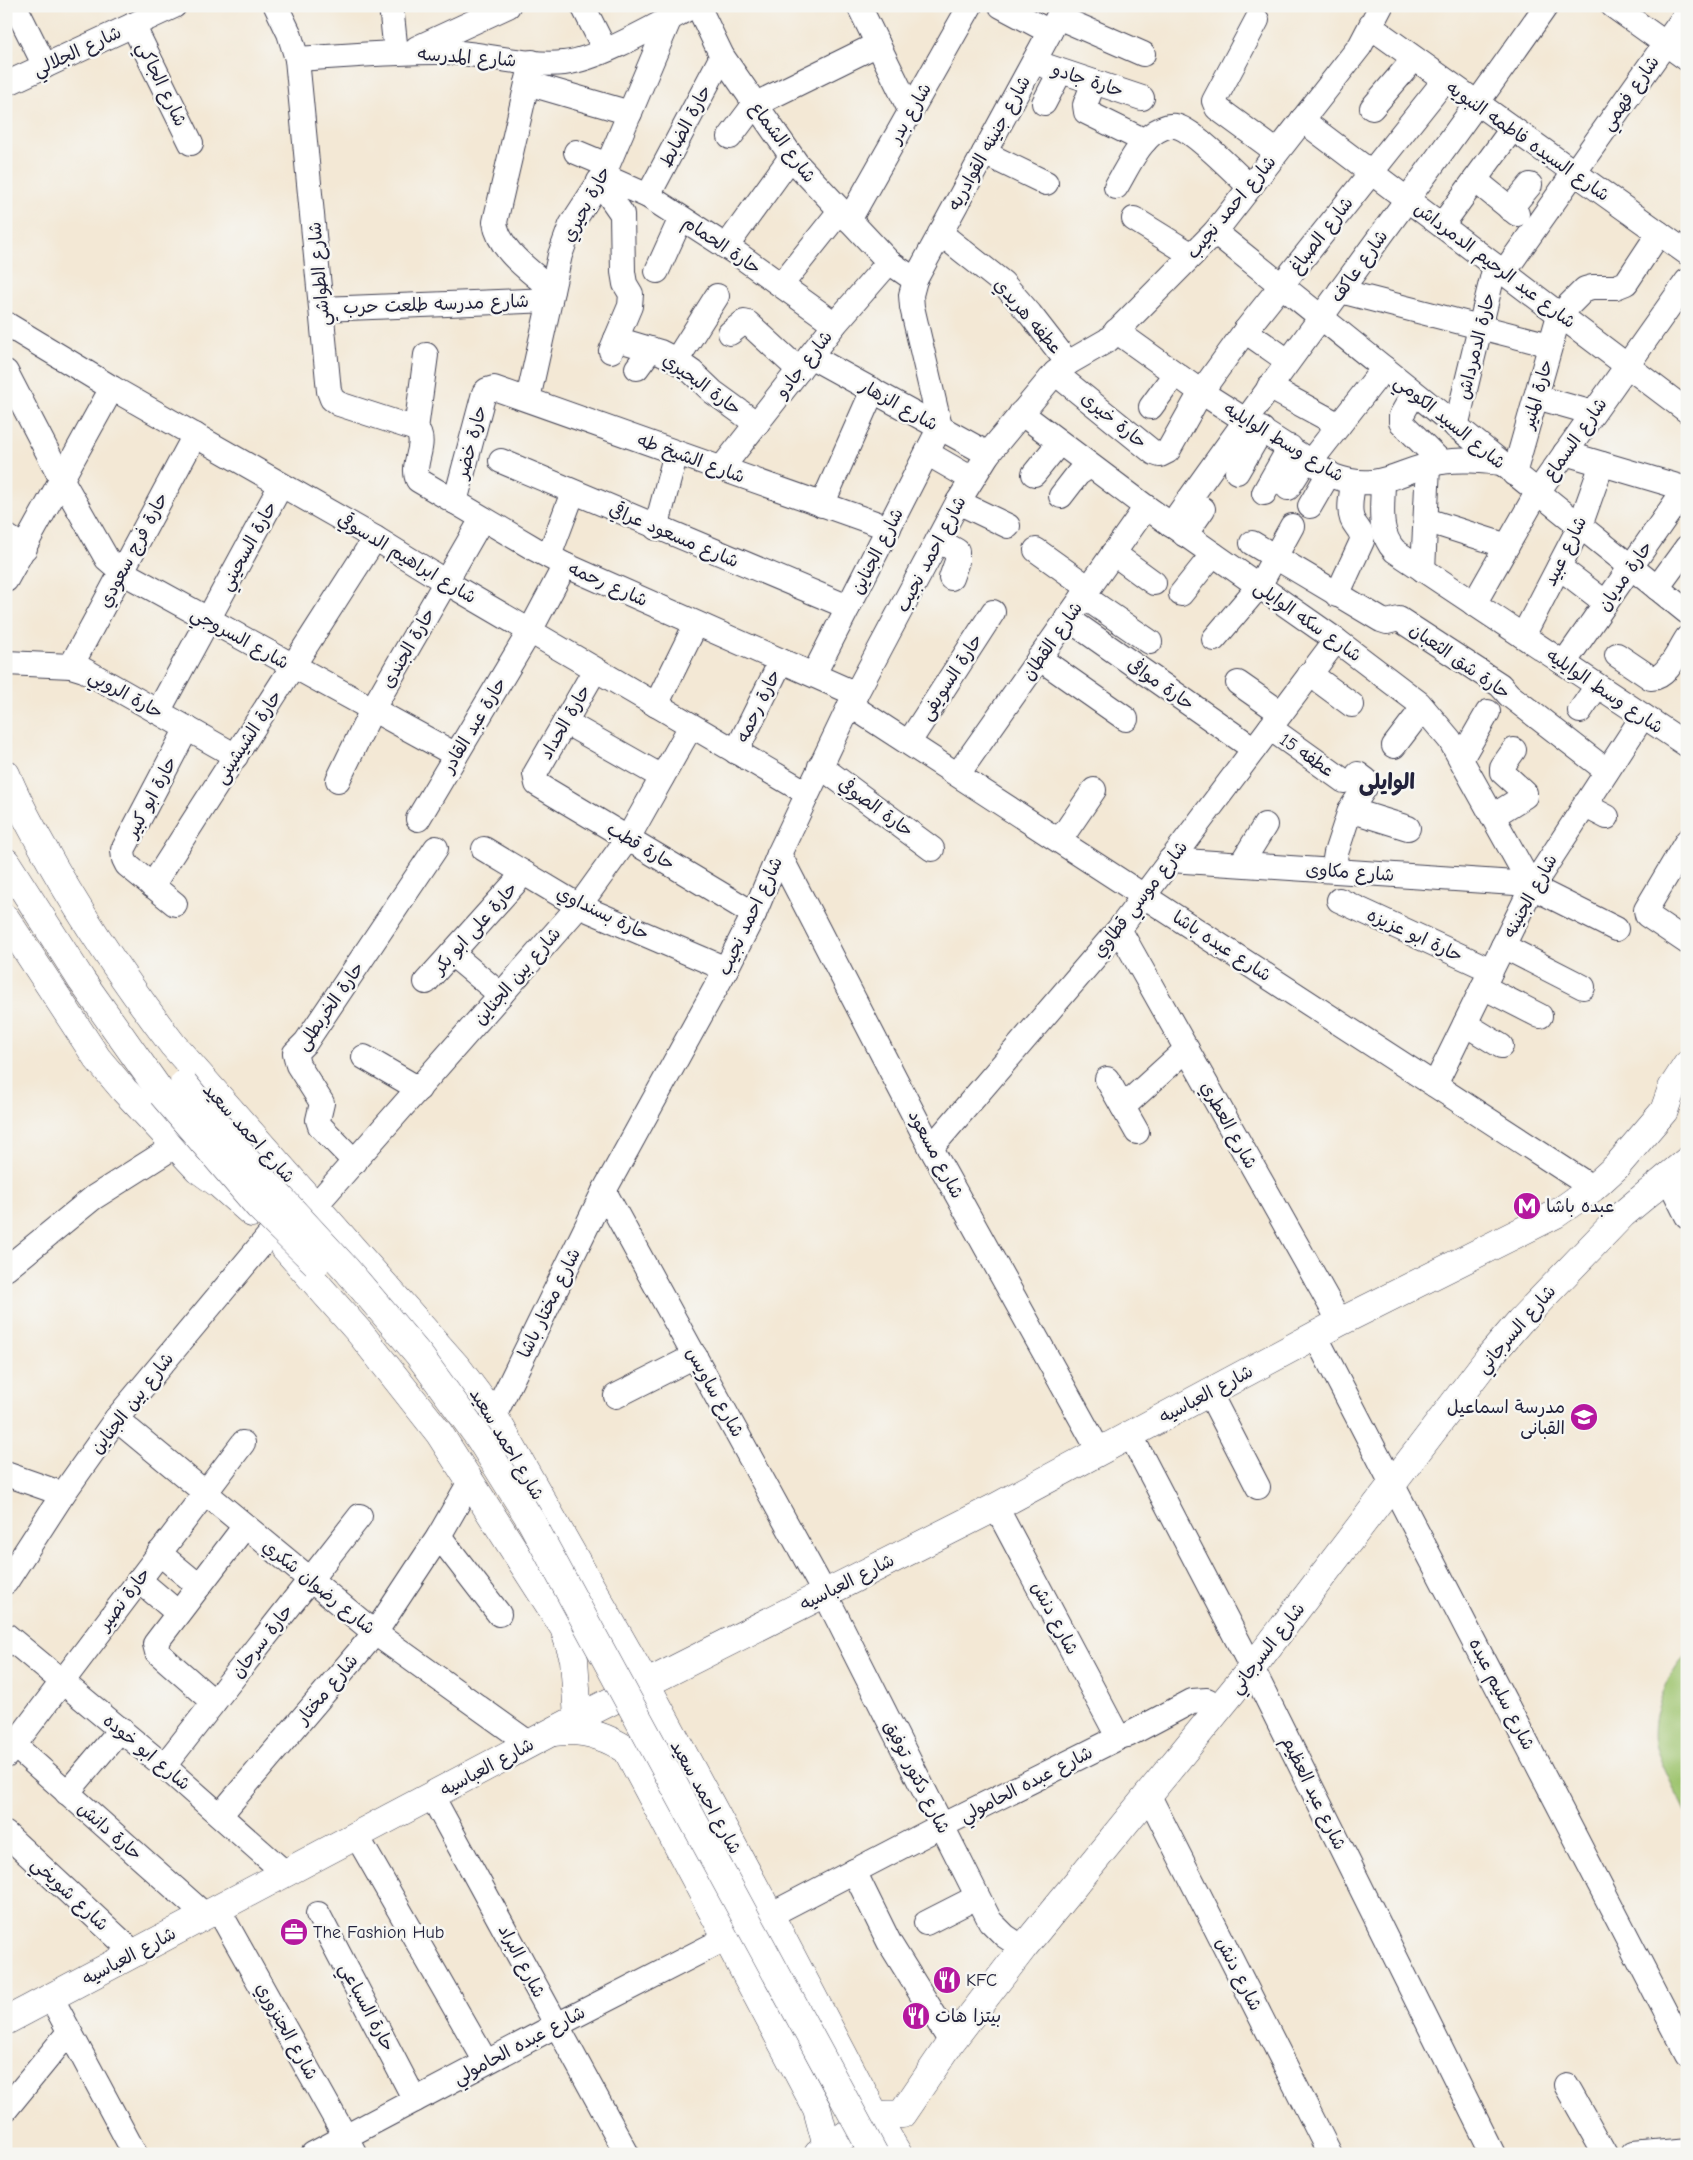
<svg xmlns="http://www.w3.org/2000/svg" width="1693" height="2160" font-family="'Comic Neue','Playpen Sans Arabic',sans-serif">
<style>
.green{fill:#9ec46e;stroke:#607354}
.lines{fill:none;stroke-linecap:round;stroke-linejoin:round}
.minor-casing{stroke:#414052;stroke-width:26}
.major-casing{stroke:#414052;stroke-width:29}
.minor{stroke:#fff;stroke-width:24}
.major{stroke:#fff;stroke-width:28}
.major-bridge-casing{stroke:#414052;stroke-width:29;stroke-linecap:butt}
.major-bridge{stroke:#fff;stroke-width:28}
.labels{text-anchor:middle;stroke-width:5;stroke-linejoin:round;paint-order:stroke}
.street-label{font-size:18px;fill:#22223b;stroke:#f6f6f2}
.poi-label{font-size:18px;fill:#22223b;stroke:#f6f6f2;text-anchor:start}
.district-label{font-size:22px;font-weight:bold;fill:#22223b;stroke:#f6f6f2}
</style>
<rect width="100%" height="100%" fill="#f6f6f2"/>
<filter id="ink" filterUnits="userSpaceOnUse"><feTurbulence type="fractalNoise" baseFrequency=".02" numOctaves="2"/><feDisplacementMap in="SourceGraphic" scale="10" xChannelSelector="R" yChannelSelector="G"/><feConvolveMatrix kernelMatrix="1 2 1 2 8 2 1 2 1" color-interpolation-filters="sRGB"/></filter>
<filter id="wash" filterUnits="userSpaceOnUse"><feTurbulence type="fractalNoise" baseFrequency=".0096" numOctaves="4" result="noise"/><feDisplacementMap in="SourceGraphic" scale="20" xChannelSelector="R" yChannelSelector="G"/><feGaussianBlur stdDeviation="1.12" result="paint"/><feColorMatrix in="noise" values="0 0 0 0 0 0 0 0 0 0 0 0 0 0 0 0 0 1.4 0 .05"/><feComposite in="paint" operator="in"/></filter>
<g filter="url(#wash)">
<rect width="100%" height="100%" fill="#f3e8d5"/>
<path class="green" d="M1687,1655V1816C1677,1794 1664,1771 1656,1748C1648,1721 1667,1673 1687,1655Z"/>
</g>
<g filter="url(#ink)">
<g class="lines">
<defs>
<g id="minor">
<polyline points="15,6 45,66"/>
<polyline points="276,6 289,33 297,59 329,391 332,399 339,404 416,429"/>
<polyline points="391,6 396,53"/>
<polyline points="583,6 605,50"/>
<polyline points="698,6 722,56 797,164 889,262 915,280"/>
<polyline points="859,6 911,112"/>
<polyline points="1001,6 1050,32"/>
<polyline points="1613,6 1687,59"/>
<polyline points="1058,17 1143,54"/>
<polyline points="1257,20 1214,101 1217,108 1277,152"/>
<polyline points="133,25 191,143"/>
<polyline points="1371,27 1687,253"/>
<polyline points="417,48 508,6"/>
<path d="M297,59C347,56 397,51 446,52C485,53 525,67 564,63C600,59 659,24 693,6"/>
<path d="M532,62L495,222C498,250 532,272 552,290"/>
<polyline points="1034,62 1142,98"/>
<polyline points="1094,82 1085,105 1086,112 1145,141"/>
<polyline points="527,83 630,113"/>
<polyline points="6,84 174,6"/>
<polyline points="1044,103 1060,72"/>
<polyline points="1372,108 1414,59"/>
<polyline points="1302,120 1687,411"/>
<polyline points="730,137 754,105 878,44"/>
<polyline points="576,152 607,165"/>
<polyline points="984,153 1046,183"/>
<polyline points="603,176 648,196 739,255 835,324"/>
<polyline points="1475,180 1517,214"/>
<polyline points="599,181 622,214 623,272 625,284 631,294 630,306 611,351"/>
<path d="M1116,187C1126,170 1136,148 1151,135C1157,130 1167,125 1175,126C1192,128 1236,174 1250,187"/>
<polyline points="648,196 722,56"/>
<polyline points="1510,209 1530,185"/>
<polyline points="1134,219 1192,255"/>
<polyline points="849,220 970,6"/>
<polyline points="1442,225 1512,129"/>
<polyline points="1215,232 1687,612"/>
<polyline points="940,233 1003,283 1030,314 1068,363"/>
<polyline points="726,247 791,157"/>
<polyline points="657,271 681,218"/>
<polyline points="1504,272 1687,13"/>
<polyline points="781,285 840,211"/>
<polyline points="1340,291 1550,345"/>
<polyline points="322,309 550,300"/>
<polyline points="6,324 112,388 375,538 446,582 807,793"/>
<path d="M1116,331L1201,392L1333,476C1382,494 1398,469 1442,462C1462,459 1481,461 1501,463"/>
<polyline points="1245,331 1288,361"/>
<polyline points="730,333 744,322 748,323 799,370"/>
<polyline points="616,339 660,352 672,358 692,372 713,392 757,424"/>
<polyline points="810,356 988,454"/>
<polyline points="676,361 717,296"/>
<polyline points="637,368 651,349"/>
<polyline points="6,372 62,480 107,559 122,572 456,755"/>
<polyline points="1055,373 1154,453 1160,455 1168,451 1201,392 1245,331 1444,81"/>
<polyline points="1269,387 1339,425"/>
<polyline points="1414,393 1401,416 1401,422 1441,462"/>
<polyline points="1536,397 1593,413"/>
<polyline points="528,399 560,255 571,225 603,176 670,18"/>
<polyline points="1151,407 1175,374"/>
<polyline points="1021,413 1146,507 1336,640 1419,703 1450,740 1532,887 1616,929"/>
<polyline points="1456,427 1495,266"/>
<path d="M416,429C429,443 410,464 418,480L535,549L565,565L856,694"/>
<polyline points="416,429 426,355"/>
<polyline points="927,453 972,479"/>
<polyline points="1565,453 1687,489"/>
<polyline points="501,461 848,607"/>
<polyline points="1311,461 1384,368"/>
<polyline points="721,469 835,324 889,262"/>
<polyline points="1237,472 1262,429"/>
<polyline points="1034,474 1059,443"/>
<polyline points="1514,474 1559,315 1585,289 1592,287 1616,287 1626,283 1659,233"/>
<path d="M1383,481C1383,506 1377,532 1395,551L1687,745"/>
<polyline points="1288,488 1307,458"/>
<polyline points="1264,493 1290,447"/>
<polyline points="1061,496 1078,474 1090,466"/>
<polyline points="455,502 484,393 487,390 494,388 889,528"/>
<polyline points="958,502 1008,526"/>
<polyline points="822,505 873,390"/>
<polyline points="1310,506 1329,473"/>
<polyline points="1426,520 1507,546"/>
<path d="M1171,525C1294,350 1424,181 1546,6"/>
<polyline points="656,528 676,453"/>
<polyline points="1185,535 1203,509"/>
<polyline points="6,536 25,548"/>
<polyline points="938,540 957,551 957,561 951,578"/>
<polyline points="1252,543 1381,620 1387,622 1399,619 1500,685 1509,695 1607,771"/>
<polyline points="1036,550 1089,588"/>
<polyline points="1113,553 1154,583"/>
<polyline points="549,556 573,492"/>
<polyline points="1559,567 1606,603"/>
<polyline points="1423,570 1428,466"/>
<polyline points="6,580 112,388"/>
<polyline points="1657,588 1687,547"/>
<polyline points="1181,594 1213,554"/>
<path d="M1337,595L1362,541C1363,531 1355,527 1352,519C1348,508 1352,494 1353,482"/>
<polyline points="1083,596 1150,642"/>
<polyline points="1474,604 1537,493 1687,281"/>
<polyline points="1067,618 1254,749"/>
<polyline points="1523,636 1580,526 1602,464"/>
<polyline points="1214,639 1259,586 1292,526"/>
<path d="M1617,655L1651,678C1667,679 1679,650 1687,638"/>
<polyline points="1039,658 1126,719"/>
<polyline points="6,663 71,666 84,670 236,756"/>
<polyline points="1564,663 1685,489"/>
<polyline points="71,666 195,435"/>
<polyline points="595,670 535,774 537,784 754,914"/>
<polyline points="814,674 940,427 912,307 911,295 915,280 1064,6"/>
<polyline points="1310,674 1352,705"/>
<polyline points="1238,683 1281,713"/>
<polyline points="656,705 696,624"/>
<polyline points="850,705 1593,1188"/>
<polyline points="1580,711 1597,686"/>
<polyline points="158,712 281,485"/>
<polyline points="565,722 662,777"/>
<polyline points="1270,728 1344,781"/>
<polyline points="909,742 993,612"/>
<polyline points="1394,746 1423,708"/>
<polyline points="736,752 781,661"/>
<polyline points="1461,759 1488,712"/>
<polyline points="820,766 932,849"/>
<polyline points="958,774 1146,507"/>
<polyline points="338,780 372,710 482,519"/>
<polyline points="1584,805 1607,817"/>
<polyline points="1350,810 1408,828"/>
<polyline points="1493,816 1525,796 1525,793 1502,772 1502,767 1514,750"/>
<polyline points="418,819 530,631 565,565"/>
<polyline points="1060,840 1094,790"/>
<polyline points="1687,841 1646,910 1647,915 1687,942"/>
<polyline points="484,849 579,906 726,969"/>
<polyline points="779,854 931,1148 1099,1451"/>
<polyline points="1170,860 1530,884"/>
<polyline points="1241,864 1265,825"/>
<polyline points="1338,871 1335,859 1336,853 1350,810 1366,786 1366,780 1358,774"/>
<polyline points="152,886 375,538"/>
<polyline points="1339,900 1491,970"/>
<polyline points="175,904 127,865 124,859 123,850 187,728"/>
<polyline points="1119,929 1340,1322"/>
<polyline points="1503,946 1583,987"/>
<polyline points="452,954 501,995"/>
<polyline points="426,982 524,873"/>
<polyline points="1483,987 1540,1016"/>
<polyline points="1465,1024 1501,1046"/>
<polyline points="364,1057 419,1089"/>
<polyline points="1107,1079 1137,1132"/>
<polyline points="1435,1085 1532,887 1643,716"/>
<polyline points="1123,1107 1187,1049"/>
<polyline points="931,1148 1119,929 1336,640"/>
<polyline points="355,1162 320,1126 318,1120 322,1103 298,1065 295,1053 306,1042 436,848"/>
<polyline points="1667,1176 1687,1216"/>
<polyline points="604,1191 825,1594 990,1921 1005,1936 1023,1948"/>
<polyline points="315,1206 579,906 628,838 691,726"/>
<polyline points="6,1269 93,1198 175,1146"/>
<polyline points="1315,1335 1687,2053"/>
<polyline points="1209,1392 1258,1487"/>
<polyline points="616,1396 695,1356"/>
<polyline points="494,1416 604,1191 726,969 754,914 779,854 850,705 958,502 988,454 1055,373 1068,363 1108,340 1215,232 1360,46 1381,6"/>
<polyline points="116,1419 375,1633 530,1744"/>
<polyline points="1130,1434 1252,1668 1493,2154"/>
<polyline points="6,1474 63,1494"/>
<polyline points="996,1507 1116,1733 1122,1736 1128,1735 1192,1701 1207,1700 1220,1708"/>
<polyline points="439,1536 499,1614"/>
<polyline points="159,1553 199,1586"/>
<polyline points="139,1580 178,1613"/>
<polyline points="6,1582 63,1494 116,1419 271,1233"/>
<polyline points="6,1635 164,1766 285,1873"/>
<polyline points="214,1702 157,1652 155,1644 245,1526"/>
<polyline points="14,1745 206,1916"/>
<polyline points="6,1756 243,1443"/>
<polyline points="164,1766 360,1516"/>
<polyline points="67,1793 121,1729"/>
<polyline points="1148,1794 1330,2154"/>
<polyline points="432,1796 627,2154"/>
<polyline points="221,1814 375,1633 439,1536 471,1480"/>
<polyline points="6,1834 134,1953"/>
<polyline points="362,1845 486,2062"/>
<polyline points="854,1871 889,1942 951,2042"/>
<polyline points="218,1909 355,2154"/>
<polyline points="318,1914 415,2100"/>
<polyline points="770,1915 941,1826 1122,1736"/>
<polyline points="926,1923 977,1897"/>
<polyline points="51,1997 135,2154"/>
<polyline points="1566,2085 1605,2154"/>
<polyline points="6,2109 69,2032"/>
<polyline points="313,2154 557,2025 725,1939"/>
<polyline points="1633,2154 1687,2149"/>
</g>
<g id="major">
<path d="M6,774C16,799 29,823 42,846C80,916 125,982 173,1045L457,1367L494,1416L646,1684L770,1915L875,2115L898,2154"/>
<polyline points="6,862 82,981 162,1094"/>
<polyline points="6,919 97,1058 124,1090 198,1169 219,1184 252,1213"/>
<polyline points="285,1248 360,1333 439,1433 564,1628 574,1659 578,1718"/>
<path d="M555,1732C581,1728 604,1735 627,1750L817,2109L829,2154"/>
<polyline points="6,2021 578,1718 996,1507 1340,1322 1556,1214 1593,1188 1616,1167 1664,1111 1672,1088 1687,1065"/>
<polyline points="818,2154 875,2115 902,2114 951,2042 1023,1948 1252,1668 1490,1356 1520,1321 1623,1214 1687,1161"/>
</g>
</defs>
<use href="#minor" class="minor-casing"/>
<use href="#major" class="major-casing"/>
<use href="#minor" class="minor"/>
<use href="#major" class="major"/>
<defs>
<g id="major-bridge">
<polyline points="184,1084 245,1159 347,1270 419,1355 480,1439 531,1521 874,2154"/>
<polyline points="162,1094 259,1207 316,1263"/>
</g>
</defs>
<use href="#major-bridge" class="major-bridge-casing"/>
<use href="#major-bridge" class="major-bridge"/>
</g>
</g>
<defs>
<symbol id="metro-disc" viewBox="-11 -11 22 22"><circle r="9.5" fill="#b5179e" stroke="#f6f6f2"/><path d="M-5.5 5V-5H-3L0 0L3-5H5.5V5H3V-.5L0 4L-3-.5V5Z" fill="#fff"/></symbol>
<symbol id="school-disc" viewBox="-11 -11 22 22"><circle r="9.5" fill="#b5179e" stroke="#f6f6f2"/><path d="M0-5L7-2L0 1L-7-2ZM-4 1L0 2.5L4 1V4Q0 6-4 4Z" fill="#fff"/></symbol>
<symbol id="office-disc" viewBox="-11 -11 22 22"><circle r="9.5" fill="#b5179e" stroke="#f6f6f2"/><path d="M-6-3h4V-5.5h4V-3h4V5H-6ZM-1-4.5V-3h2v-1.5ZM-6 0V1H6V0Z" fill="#fff"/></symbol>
<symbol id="restaurant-disc" viewBox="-11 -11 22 22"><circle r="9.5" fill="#b5179e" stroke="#f6f6f2"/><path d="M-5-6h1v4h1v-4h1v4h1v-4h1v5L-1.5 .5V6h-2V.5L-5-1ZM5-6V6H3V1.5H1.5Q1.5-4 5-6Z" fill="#fff"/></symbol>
</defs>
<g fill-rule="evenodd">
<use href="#metro-disc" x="1511" y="1190" width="32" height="32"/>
<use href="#school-disc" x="1568" y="1401" width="32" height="32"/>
<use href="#office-disc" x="278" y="1916" width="32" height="32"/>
<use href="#restaurant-disc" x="931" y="1964" width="32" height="32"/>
<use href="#restaurant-disc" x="900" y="2000" width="32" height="32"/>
</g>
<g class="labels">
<g class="street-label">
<text transform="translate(77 51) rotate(-25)" y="6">شارع الجلالي</text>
<text transform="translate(467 57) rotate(4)" y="6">شارع المدرسه</text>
<text transform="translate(1088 80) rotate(18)" y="6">حارة جادو</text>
<text transform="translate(162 84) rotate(64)" y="6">شارع الجاكي</text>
<text transform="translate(1630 93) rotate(-55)" y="6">شارع فهمي</text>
<text transform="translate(910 113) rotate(-60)" y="6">شارع بدر</text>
<text transform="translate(685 126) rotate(-62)" y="6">حارة الضابط</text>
<text transform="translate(1528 141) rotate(35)" y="6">شارع السيده فاطمه النبويه</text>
<text transform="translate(783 142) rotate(53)" y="6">شارع الشماع</text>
<text transform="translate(989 143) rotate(-61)" y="6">شارع جنينه القوادريه</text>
<text transform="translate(586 204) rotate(-62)" y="6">حارة بحيري</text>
<text transform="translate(1231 207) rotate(-50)" y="6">شارع احمد نجيب</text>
<text transform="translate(1321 235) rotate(-52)" y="6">شارع الصباغ</text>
<text transform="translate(722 245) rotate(34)" y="6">حارة الحمام</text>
<text transform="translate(1495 265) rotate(37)" y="6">شارع عبد الرحيم الدمرداش</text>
<text transform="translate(1359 266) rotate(-54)" y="6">شارع عاكف</text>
<text transform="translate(319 274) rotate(-95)" y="6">شارع الطواشي</text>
<text transform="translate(436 304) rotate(-2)" y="6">شارع مدرسه طلعت حرب</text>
<text transform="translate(1028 316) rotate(49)" y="6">عطفه هريدي</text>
<text transform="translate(1476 346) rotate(-76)" y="6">حارة الدمرداش</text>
<text transform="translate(804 364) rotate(-52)" y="6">شارع جادو</text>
<text transform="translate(702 384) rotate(36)" y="6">حارة البحيري</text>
<text transform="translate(1537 394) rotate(-74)" y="6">حارة المنير</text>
<text transform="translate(899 405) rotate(29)" y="6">شارع الزهار</text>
<text transform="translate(1114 420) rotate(39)" y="6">حارة خيرى</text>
<text transform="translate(1450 422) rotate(39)" y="6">شارع السيد الكومي</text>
<text transform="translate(1575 439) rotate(-55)" y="6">شارع السماع</text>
<text transform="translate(471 442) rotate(-75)" y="6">حارة خضر</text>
<text transform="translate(1284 442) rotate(31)" y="6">شارع وسط الوايليه</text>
<text transform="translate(691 458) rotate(20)" y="6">شارع الشيخ طه</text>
<text transform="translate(674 535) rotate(23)" y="6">شارع مسعود عراقي</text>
<text transform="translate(248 546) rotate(-61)" y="6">حارة السحيني</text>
<text transform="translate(133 550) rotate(-62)" y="6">حارة فرج سعودي</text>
<text transform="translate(877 551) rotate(-63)" y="6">شارع الجناين</text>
<text transform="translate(1565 551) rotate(-64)" y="6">شارع عبيد</text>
<text transform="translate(931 554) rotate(-62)" y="6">شارع احمد نجيب</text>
<text transform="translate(407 558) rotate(31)" y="6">شارع ابراهيم الدسوقي</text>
<text transform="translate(1625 576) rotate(-55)" y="6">حارة مديان</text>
<text transform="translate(608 584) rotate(24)" y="6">شارع رحمه</text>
<text transform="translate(1308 621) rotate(35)" y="6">شارع سكه الوايلى</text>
<text transform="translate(240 638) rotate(29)" y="6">شارع السروجي</text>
<text transform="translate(1052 641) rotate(-55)" y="6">شارع القطان</text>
<text transform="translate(408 648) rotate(-60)" y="6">حارة الجندى</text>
<text transform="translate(1460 661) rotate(35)" y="6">حارة شق الثعبان</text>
<text transform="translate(951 677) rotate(-57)" y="6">حارة السويفى</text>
<text transform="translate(1161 684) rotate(35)" y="6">حارة موافى</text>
<text transform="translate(1605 691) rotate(34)" y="6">شارع وسط الوايليه</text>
<text transform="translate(126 694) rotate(29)" y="6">حارة الروبي</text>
<text transform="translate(758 706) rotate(-64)" y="6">حارة رحمه</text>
<text transform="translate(565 722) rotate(-60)" y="6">حارة الحداد</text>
<text transform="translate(474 725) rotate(-59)" y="6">حارة عبد القادر</text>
<text transform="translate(248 737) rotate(-57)" y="6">حارة الشيشينى</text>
<text transform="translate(1307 755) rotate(35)" y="6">عطفه 15</text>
<text transform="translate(151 797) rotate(-62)" y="6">حارة ابو كبير</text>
<text transform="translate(876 807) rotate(36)" y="6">حارة الصوفي</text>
<text transform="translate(641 846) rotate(31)" y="6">حارة قطب</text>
<text transform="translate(1350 872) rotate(4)" y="6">شارع مكاوى</text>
<text transform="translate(1530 896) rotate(-61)" y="6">شارع الجنينه</text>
<text transform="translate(1140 899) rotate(-52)" y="6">شارع موسي قطاوي</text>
<text transform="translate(603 913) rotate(26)" y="6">حارة بسنداوي</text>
<text transform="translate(750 916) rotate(-65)" y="6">شارع احمد نجيب</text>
<text transform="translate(475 928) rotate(-48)" y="6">حارة على ابو بكر</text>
<text transform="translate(1415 935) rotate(25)" y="6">حارة ابو عزيزه</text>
<text transform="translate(1222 946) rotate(33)" y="6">شارع عبده باشا</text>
<text transform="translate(517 976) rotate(-49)" y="6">شارع بين الجناين</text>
<text transform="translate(330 1006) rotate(-55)" y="6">حارة الخربطلى</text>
<text transform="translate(1229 1125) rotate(61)" y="6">شارع العطري</text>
<text transform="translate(249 1133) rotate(48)" y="6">شارع احمد سعيد</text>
<text transform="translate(936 1154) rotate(62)" y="6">شارع مسعود</text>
<text transform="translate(549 1303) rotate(-64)" y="6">شارع مختار باشا</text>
<text transform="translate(1516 1329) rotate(-49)" y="6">شارع السرجاني</text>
<text transform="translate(715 1392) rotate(61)" y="6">شارع ساويس</text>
<text transform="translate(1206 1394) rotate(-28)" y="6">شارع العباسيه</text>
<text transform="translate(132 1403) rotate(-52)" y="6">شارع بين الجناين</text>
<text transform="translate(507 1444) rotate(59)" y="6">شارع احمد سعيد</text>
<text transform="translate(847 1582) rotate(-27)" y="6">شارع العباسيه</text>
<text transform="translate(319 1587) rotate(39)" y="6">شارع رضوان شكري</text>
<text transform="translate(124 1599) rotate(-53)" y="6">حارة نصير</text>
<text transform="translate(1055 1618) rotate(62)" y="6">شارع دنش</text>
<text transform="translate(262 1641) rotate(-52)" y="6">حارة سرحان</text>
<text transform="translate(1267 1648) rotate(-52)" y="6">شارع السرجاني</text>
<text transform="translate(327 1689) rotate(-50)" y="6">شارع مختار</text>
<text transform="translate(1502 1694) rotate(63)" y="6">شارع سليم عبده</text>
<text transform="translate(147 1752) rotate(40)" y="6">شارع ابو خوده</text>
<text transform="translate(487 1767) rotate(-28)" y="6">شارع العباسيه</text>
<text transform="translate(917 1777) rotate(63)" y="6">شارع دكتور توفيق</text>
<text transform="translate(1026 1784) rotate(-27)" y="6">شارع عبده الحامولي</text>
<text transform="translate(1314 1793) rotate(64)" y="6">شارع عبد العظيم</text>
<text transform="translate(706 1797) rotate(61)" y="6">شارع احمد سعيد</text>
<text transform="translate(110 1831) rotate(41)" y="6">حارة دانش</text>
<text transform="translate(70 1894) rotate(43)" y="6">شارع شويخي</text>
<text transform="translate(129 1956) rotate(-28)" y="6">شارع العباسيه</text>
<text transform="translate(522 1961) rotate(62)" y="6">شارع البراد</text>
<text transform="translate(1239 1974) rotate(63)" y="6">شارع دنش</text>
<text transform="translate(367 2007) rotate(62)" y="6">حارة السباعي</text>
<text transform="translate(287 2031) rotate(61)" y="6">شارع الجنزوري</text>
<text transform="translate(519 2045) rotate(-28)" y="6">شارع عبده الحامولي</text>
</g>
<g class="poi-label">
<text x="1546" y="1212">عبده باشا</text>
<text x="1565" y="1413" text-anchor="end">مدرسة اسماعيل<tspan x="1565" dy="21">القبانى</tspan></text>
<text x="313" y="1938">The Fashion Hub</text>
<text x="966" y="1986">KFC</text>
<text x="935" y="2022">بيتزا هات</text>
</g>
<g class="district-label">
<text x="1387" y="789">الوايلى</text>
</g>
</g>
<rect width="1693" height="2160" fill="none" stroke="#f6f6f2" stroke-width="25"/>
</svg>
